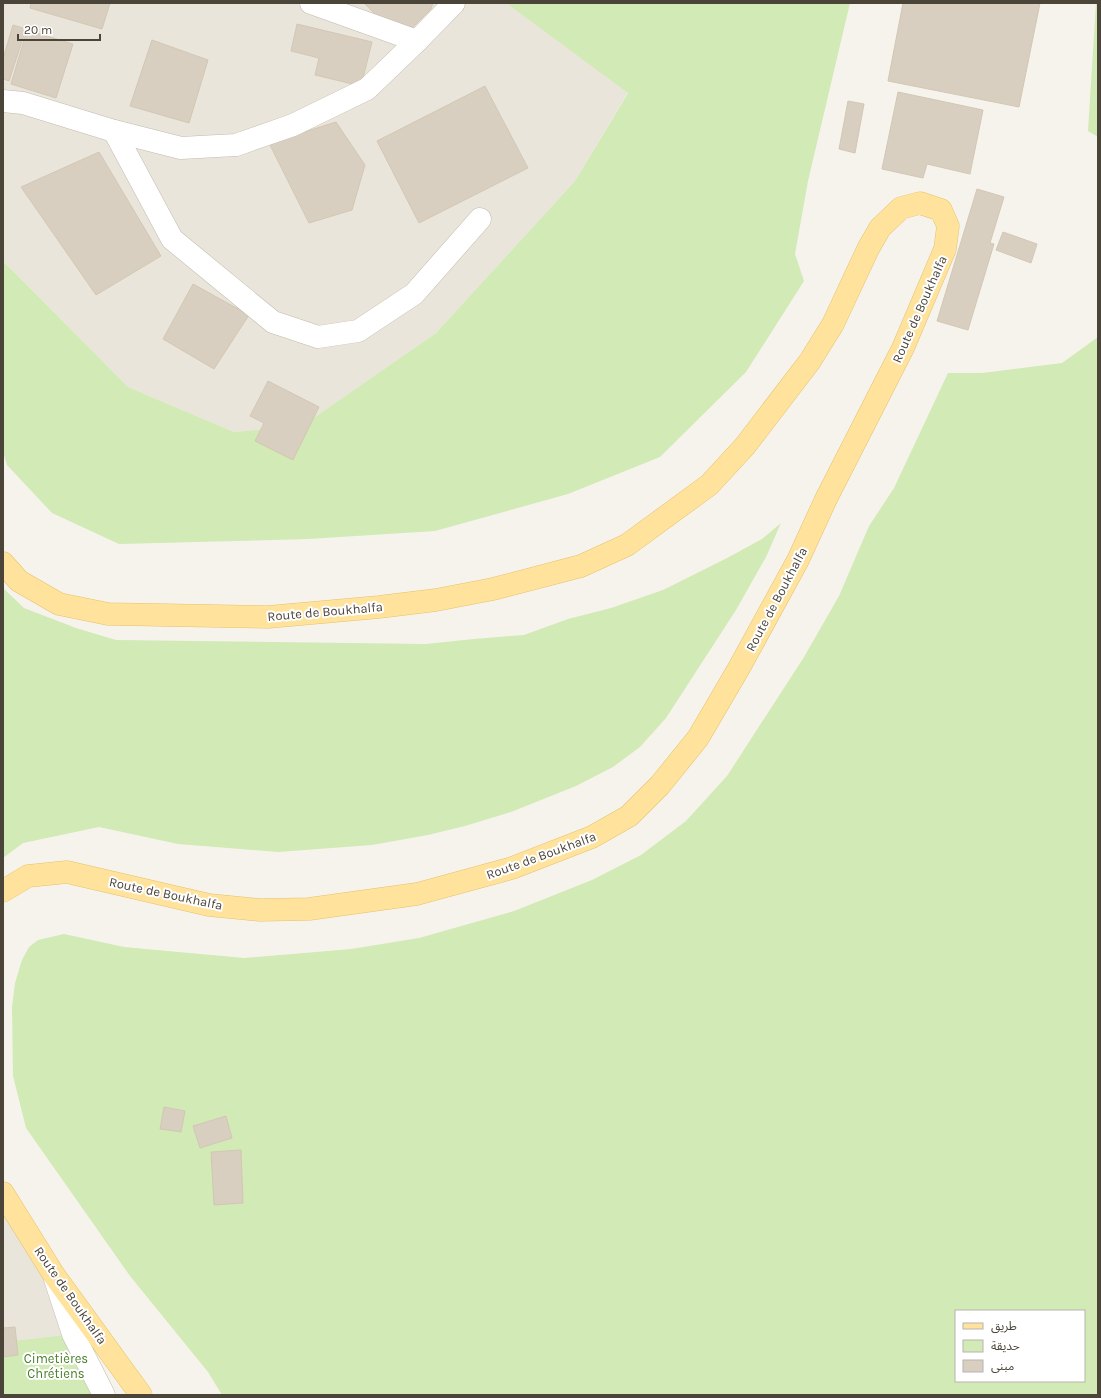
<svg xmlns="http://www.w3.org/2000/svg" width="1101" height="1398" font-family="Karla,'Noto Sans Arabic',sans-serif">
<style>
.residential{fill:#eae5da}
.green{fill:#d2eab5;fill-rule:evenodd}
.building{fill:#d8cfc1;stroke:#d3c7b4}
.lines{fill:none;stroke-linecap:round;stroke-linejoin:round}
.minor-casing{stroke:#c2bbae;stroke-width:23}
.major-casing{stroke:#e6c16a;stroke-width:23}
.minor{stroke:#fff;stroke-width:22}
.major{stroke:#ffe39c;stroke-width:22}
.labels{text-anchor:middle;stroke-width:4;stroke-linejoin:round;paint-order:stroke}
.street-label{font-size:13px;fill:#4b4439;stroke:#fff}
.park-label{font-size:13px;fill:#4a7f2a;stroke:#fff}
</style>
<rect width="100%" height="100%" fill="#f6f3ec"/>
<g class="residential">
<polygon points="3,3 506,3 628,92 575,181 436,333 302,426 234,432 128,387 3,261"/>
<polygon points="3,1193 73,1334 3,1342"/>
</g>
<g class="green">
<polygon points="506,3 850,3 808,181 795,254 804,281 746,372 660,457 568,494 435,531 308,539 119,544 52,513 7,465 3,452 3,261 128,387 234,432 302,426 436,333 575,181 628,93"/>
<polygon points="1096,3 1098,3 1098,137 1088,131"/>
<path d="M1098,337V1395H222L208,1372L130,1276L26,1128L13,1076L12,1007L15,983L22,960L29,947L38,940L64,934L124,947L244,958L351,949L419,938L514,911L592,880L641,855L686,821L727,776L804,657L839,596L869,526L894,488L948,373H982L1062,363ZM956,1311H1084V1381H956Z"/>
<polygon points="781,523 766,557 736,610 666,718 640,747 613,767 576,786 511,812 465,826 428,835 372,845 278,852 178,844 99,827 23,843 3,858 3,588 24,608 76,628 116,640 426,644 474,639 524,635 568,619 611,608 663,590 729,557 762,539"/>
<polygon points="73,1334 104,1395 3,1395 3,1342"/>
</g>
<g class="building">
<polygon points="31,3 110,3 102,29 30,8"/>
<polygon points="365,3 433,3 431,9 412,28 377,16 365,4"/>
<polygon points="903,3 1040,3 1019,107 888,81"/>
<polygon points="297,24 372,42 361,86 315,75 319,58 291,51"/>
<polygon points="13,25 26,29 9,81 3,79 3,59"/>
<polygon points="27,30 73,44 56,98 11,84"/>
<polygon points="152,40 208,60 189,123 130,106"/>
<polygon points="485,86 528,168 419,223 377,141"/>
<polygon points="898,92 983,110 970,174 927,164 923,178 882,169"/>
<polygon points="848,101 864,104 855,153 839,149"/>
<polygon points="336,122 365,165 352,210 309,223 269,143"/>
<polygon points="99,152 161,256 96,295 21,187"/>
<polygon points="977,189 1004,197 990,243 994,244 968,330 937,321"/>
<polygon points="1003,232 1037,244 1031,263 996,250"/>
<polygon points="193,284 249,315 214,369 163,339"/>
<polygon points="268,381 319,407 293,460 255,441 264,423 250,416"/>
<polygon points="164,1107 185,1111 181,1132 160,1129"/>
<polygon points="226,1116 232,1138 200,1148 193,1126"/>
<polygon points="241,1150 243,1203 214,1205 211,1152"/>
<polygon points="15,1327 18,1355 3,1357 3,1328"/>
</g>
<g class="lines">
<defs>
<g id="minor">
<polyline points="311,3 417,41"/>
<polyline points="3,101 23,103 114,131 181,148 236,145 293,125 367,89 417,41 454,3"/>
<polyline points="114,131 172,239 273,322 318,337 358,331 414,294 480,219"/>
<polyline points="55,1279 73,1334 104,1395"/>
</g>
<g id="major">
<polyline points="3,563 19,581 59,604 108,614 268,617 379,607 436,600 493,589 581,566 627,545 709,485 745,446 810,361 833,324 868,249 880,228 901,208 920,203 941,210 948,226 945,249 903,348 826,499 798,560 739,668 698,738 660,785 629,816 592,837 512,868 417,894 309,909 260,910 209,905 67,872 28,876 3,891"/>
<polyline points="3,1193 54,1275 141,1395"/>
</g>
</defs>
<use href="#minor" class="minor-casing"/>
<use href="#major" class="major-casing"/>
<use href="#minor" class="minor"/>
<use href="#major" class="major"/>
</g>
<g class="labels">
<g class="street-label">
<text transform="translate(919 309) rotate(-66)" y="5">Route de Boukhalfa</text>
<text transform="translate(776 599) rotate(-62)" y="5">Route de Boukhalfa</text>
<text transform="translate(325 611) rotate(-5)" y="5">Route de Boukhalfa</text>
<text transform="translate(541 855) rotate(-20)" y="5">Route de Boukhalfa</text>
<text transform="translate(166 893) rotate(12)" y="5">Route de Boukhalfa</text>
<text transform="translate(71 1295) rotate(55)" y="5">Route de Boukhalfa</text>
</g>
<g class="park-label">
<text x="56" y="1363">Cimetières<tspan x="56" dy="15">Chrétiens</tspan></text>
</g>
</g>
<rect width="1101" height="1398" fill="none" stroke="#4b4439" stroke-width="8"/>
<rect x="955" y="1310" width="130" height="72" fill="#ffffff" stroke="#b7b4b0"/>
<rect x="963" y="1323" width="20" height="6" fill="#ffe39c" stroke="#b7b4b0"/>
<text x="991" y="1330" font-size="12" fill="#4b4439">طريق</text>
<rect x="963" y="1340" width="20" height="12" fill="#d2eab5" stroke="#b7b4b0"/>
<text x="991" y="1350" font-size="12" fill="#4b4439">حديقة</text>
<rect x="963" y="1360" width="20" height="12" fill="#d8cfc1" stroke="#b7b4b0"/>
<text x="991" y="1370" font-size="12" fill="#4b4439">مبنى</text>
<path d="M18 34v6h82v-6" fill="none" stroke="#4b4439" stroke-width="2"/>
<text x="24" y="34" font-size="12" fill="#4b4439" stroke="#ffffff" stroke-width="3" paint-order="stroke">20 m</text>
</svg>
